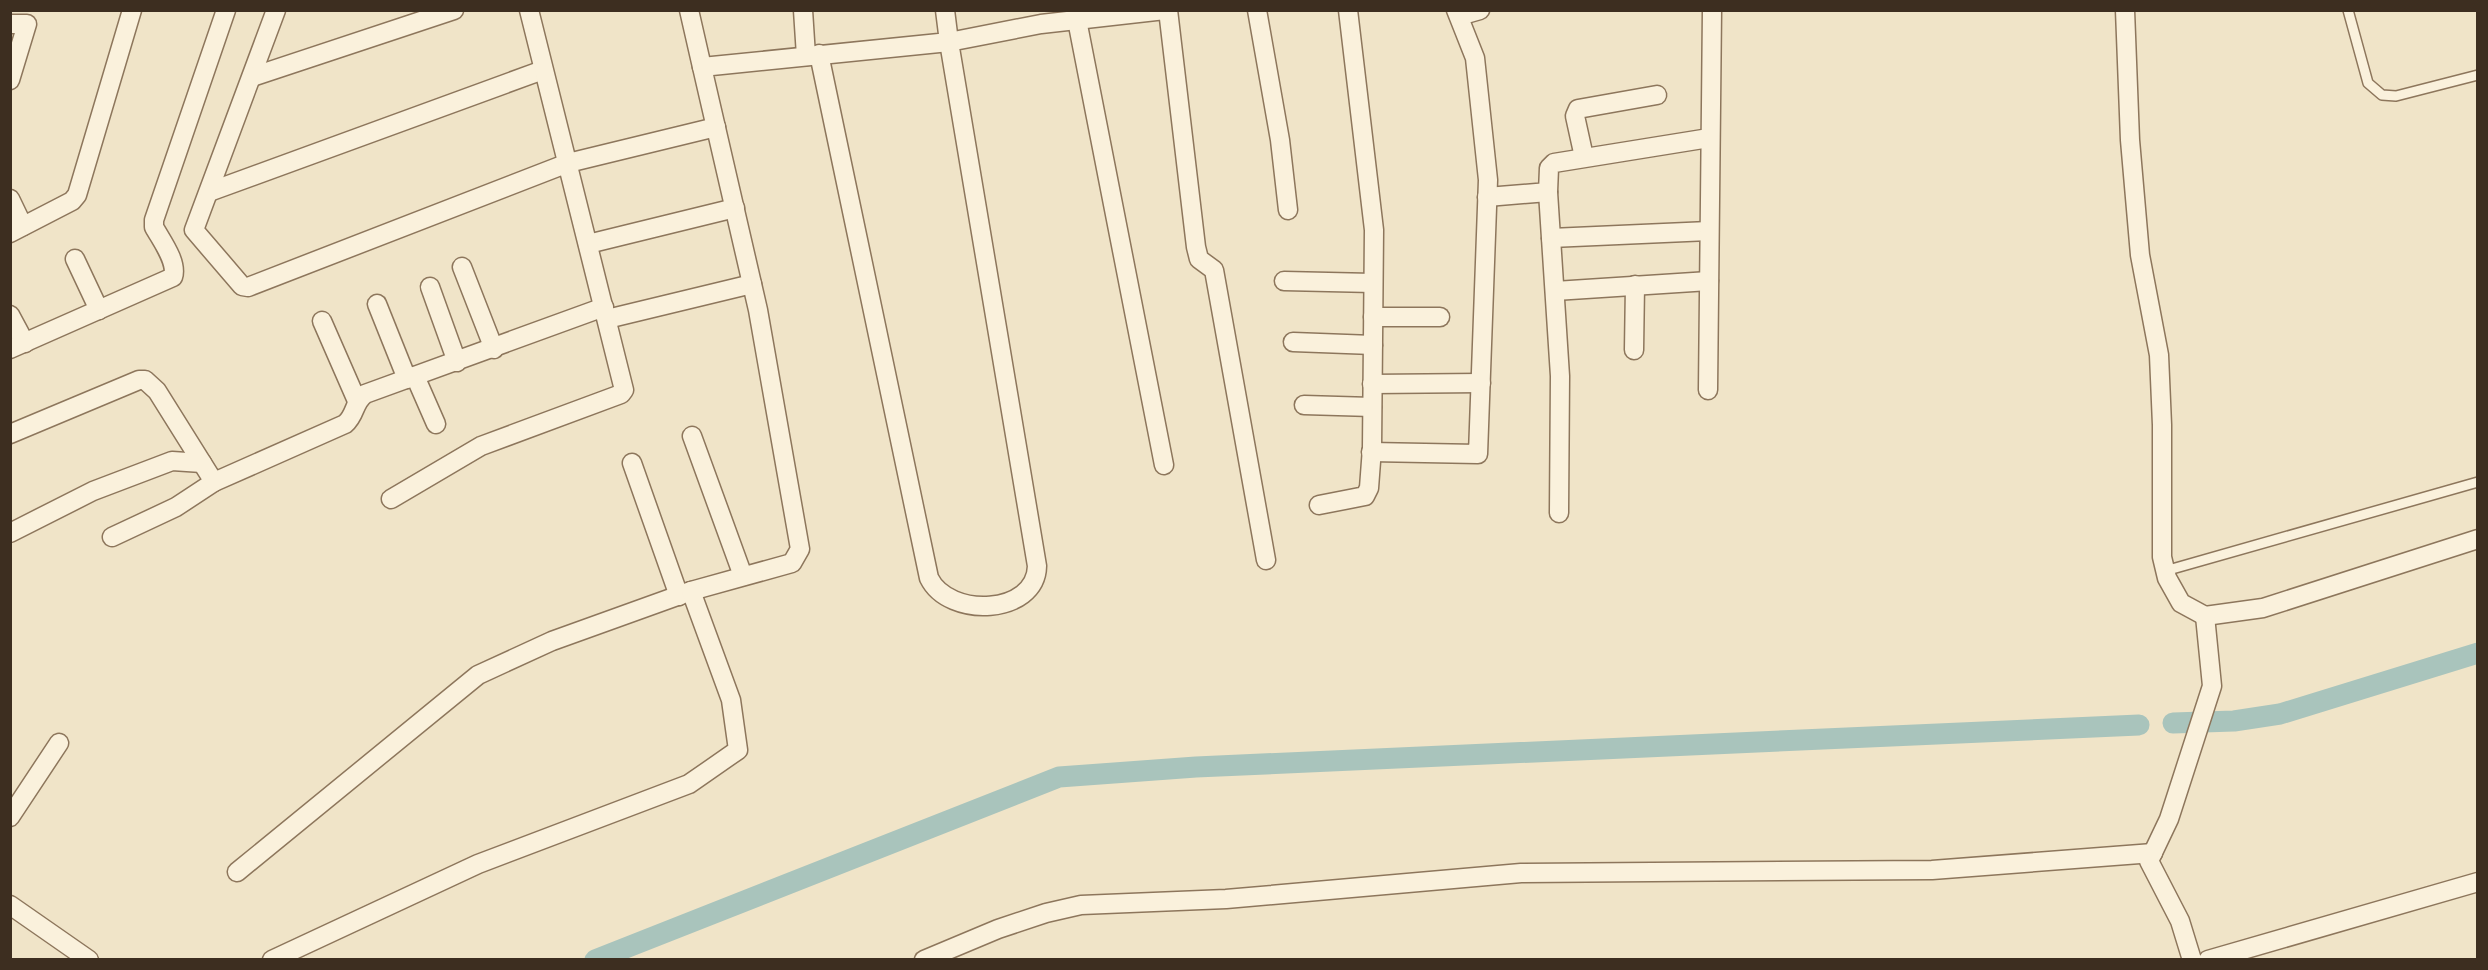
<svg xmlns="http://www.w3.org/2000/svg" width="2488" height="970" font-family="'Times New Roman',serif">
<style>
.lines{fill:none;stroke-linecap:round;stroke-linejoin:round}
.canal{stroke:#a9c4bc;stroke-width:21}
.service-casing{stroke:#8d765c;stroke-width:12}
.minor-casing{stroke:#8d765c;stroke-width:21}
.service{stroke:#faf1dc;stroke-width:9}
.minor{stroke:#faf1dc;stroke-width:18}
</style>
<rect width="100%" height="100%" fill="#f0e4c8"/>
<g class="lines">
<g class="canal">
<polyline points="2173,723 2234,721 2280,714 2478,653"/>
<polyline points="595,960 1059,777 1196,767 2139,725"/>
</g>
<defs>
<g id="service">
<polyline points="2348,10 2368,83 2382,95 2396,96 2478,75"/>
<polyline points="2165,571 2478,482"/>
</g>
<g id="minor">
<polyline points="276,10 194,230 242,286 248,287 568,163 716,127"/>
<polyline points="689,10 702,67"/>
<polyline points="803,10 806,56"/>
<polyline points="1168,10 1196,247 1199,259 1214,270 1266,560"/>
<polyline points="1257,10 1280,140 1288,210"/>
<polyline points="2125,10 2130,140 2140,255 2159,355 2162,425 2162,557 2167,578 2181,603 2205,616 2263,608 2478,539"/>
<polyline points="1459,16 1480,10"/>
<polyline points="1077,20 1164,465"/>
<polyline points="10,24 27,24 10,80"/>
<path d="M819,54L929,578C949,619 1036,615 1037,566L949,42L1041,24L1165,10"/>
<polyline points="252,77 454,10"/>
<polyline points="1584,157 1575,116 1578,109 1657,95"/>
<polyline points="209,192 543,70"/>
<polyline points="1548,192 1560,376 1559,513"/>
<polyline points="1487,197 1548,192 1549,168 1554,163 1709,138"/>
<polyline points="10,199 23,226"/>
<polyline points="10,233 72,201 77,195 132,10"/>
<polyline points="1551,238 1709,231"/>
<polyline points="588,244 735,208"/>
<polyline points="75,259 99,310"/>
<polyline points="462,267 494,349"/>
<polyline points="1284,281 1373,283"/>
<polyline points="430,287 457,362"/>
<polyline points="1555,291 1709,281"/>
<polyline points="377,304 407,379"/>
<polyline points="10,315 25,343"/>
<polyline points="1373,317 1440,317"/>
<polyline points="607,319 752,284"/>
<polyline points="322,321 357,401"/>
<polyline points="1293,342 1373,345"/>
<path d="M10,349L173,277C178,262 161,240 154,227V220L226,10"/>
<polyline points="1634,350 1635,285"/>
<polyline points="415,376 436,424"/>
<polyline points="1372,384 1481,383"/>
<polyline points="1708,390 1712,10"/>
<polyline points="1304,405 1372,407"/>
<polyline points="10,434 139,380 145,380 157,391 214,482 176,507 112,537"/>
<polyline points="692,436 743,576"/>
<polyline points="1371,452 1478,454 1488,180 1475,58 1456,10"/>
<polyline points="632,463 679,596"/>
<path d="M214,482L345,424C356,415 353,403 365,394L604,307"/>
<polyline points="391,499 481,446 621,394 624,390 529,10"/>
<polyline points="1319,505 1365,496 1369,488 1372,448 1374,230 1348,10"/>
<polyline points="10,533 93,491 172,461 202,463"/>
<polyline points="10,817 59,743"/>
<polyline points="237,872 478,675 552,641 691,591 792,563 800,549 758,310 702,67 949,42 945,10"/>
<polyline points="10,905 89,960"/>
<polyline points="272,960 478,864 689,784 738,750 731,700 691,591"/>
<polyline points="924,960 998,929 1046,913 1081,905 1226,899 1521,873 1932,870 2153,853"/>
<polyline points="2192,960 2180,921 2149,861 2169,819 2212,686 2205,616"/>
<polyline points="2208,960 2478,882"/>
</g>
</defs>
<use href="#service" class="service-casing"/>
<use href="#minor" class="minor-casing"/>
<use href="#service" class="service"/>
<use href="#minor" class="minor"/>
</g>
<rect width="2488" height="970" fill="none" stroke="#3d2e20" stroke-width="24"/>
</svg>
